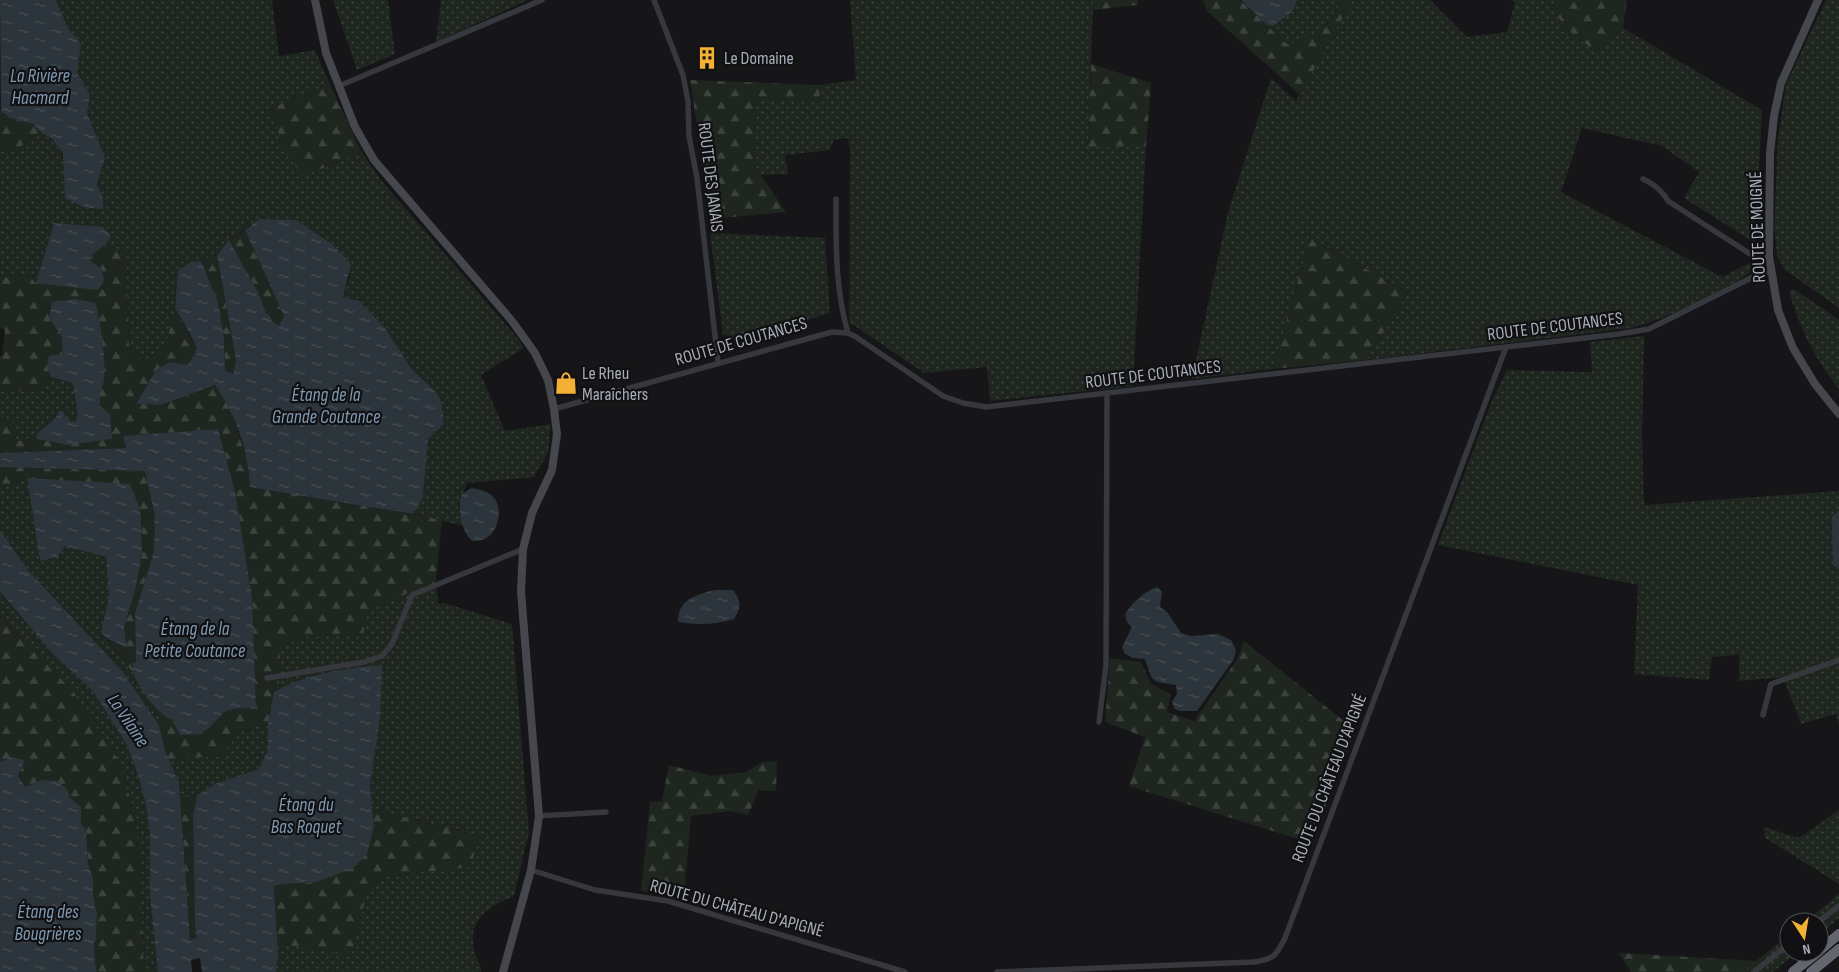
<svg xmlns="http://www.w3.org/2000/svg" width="1839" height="972" font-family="'Sofia Sans Condensed',sans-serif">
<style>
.green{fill:url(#green-dots)}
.forest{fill:url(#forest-firs)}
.water{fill:url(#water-ripples)}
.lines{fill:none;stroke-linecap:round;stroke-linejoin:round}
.street{stroke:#37383d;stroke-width:5.5}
.secondary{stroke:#45474d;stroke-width:8}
.highway{stroke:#63666e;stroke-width:10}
.labels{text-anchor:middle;stroke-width:4.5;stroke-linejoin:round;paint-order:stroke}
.poi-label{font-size:18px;fill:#a8adb8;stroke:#111113;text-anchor:start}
.street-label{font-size:18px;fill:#a8adb8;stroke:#111113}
.water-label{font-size:19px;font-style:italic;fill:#7f9bb3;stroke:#111113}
</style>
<defs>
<pattern id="green-dots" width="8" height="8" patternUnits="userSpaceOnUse" patternTransform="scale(1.25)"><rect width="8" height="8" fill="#1e261f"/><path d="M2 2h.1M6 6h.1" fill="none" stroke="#3c433d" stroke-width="1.8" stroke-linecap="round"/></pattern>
<pattern id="forest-firs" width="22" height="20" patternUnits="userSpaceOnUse" patternTransform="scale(1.25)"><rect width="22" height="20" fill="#1e261f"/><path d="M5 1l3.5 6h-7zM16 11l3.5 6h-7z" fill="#3c433d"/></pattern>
<pattern id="water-ripples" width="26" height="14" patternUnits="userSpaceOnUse" patternTransform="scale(1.25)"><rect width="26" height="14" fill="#2c353c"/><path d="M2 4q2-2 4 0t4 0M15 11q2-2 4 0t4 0" fill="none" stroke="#485056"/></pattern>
</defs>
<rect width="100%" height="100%" fill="#161618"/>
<g class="green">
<path d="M56,0H272L279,56L315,50L330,84L264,111L277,122L280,146L329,166L361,151L381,180L519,340L524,348L481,375L505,431L551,424L548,453L534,477L467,483L458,507L464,526L413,514L423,497L428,438L444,424L437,393L411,368L385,328L343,297L350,275L332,244L296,220L259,219L229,240L217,255L201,261L191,262L178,270L175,308L167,341L146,362L129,349L126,253L106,245L111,236L54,223L36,283L28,275L0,277V151L12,152L42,133C70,151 64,168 65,198H103L97,184L105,158L87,113L90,95L76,72L81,44L68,28Z"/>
<polygon points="333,0 388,0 395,54 357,70"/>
<polygon points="441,0 528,0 436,42"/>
<polygon points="850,0 1093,0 1088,146 1146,147 1133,386 990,401 987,367 924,373 849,322 850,151 848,138 834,140 829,150 785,155 788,174 761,175 754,165 756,98 820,102 819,85 856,80"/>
<path d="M1297,0H1342C1328,28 1318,35 1288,44L1281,40L1267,25L1273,26C1284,16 1294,16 1297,0Z"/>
<path d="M1352,0H1430L1467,37L1507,32L1515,2L1510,0H1553L1555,13L1567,29L1596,52L1623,28L1762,110L1755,243L1684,198L1699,172L1662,146L1582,128L1561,192L1722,277L1751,262L1754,269C1727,292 1665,319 1631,328L1366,360L1408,292L1310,238L1273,369L1192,379L1228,212L1271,78L1296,101Z"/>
<polygon points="1826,0 1839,0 1839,308 1784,269 1777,255 1774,229 1778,139 1786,84"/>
<polygon points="710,233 825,238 830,313 739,341 723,334"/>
<path d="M1794,289L1839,320V389C1815,360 1799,327 1789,291Z"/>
<polygon points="1644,336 1642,438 1644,505 1839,491 1839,723 1836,714 1801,724 1783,677 1739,681 1739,655 1712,657 1709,680 1634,674 1638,585 1438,545 1491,403 1507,370 1592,372 1590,342"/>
<polygon points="51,377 73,383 78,417 73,424 56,417 37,434 37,439 15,441 12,421 0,419 0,387 10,391 37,392"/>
<polygon points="27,478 40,561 65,546 106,557 109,598 102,632 134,674 149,699 168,718 159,725 122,671 27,569 0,530 0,483 12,486"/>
<path d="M436,580L438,604L444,603L512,624L529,832L514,896C486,908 466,921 475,954C477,960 482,965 481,972H276L278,957L277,943L351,955L368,889L388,876L470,866L480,836L372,809L370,786L380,719L367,666L304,679L279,689L280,645L297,638L364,633V616L371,610Z"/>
<polygon points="0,591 50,651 93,691 127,745 139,778 147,811 150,837 150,896 158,972 144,972 137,832 131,801 119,761 0,613"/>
<polygon points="268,723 268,749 259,769 217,783 197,795 180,796 179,783 169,759 221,756 240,732"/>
<polygon points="1839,810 1839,884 1765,838 1764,827 1799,838"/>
<polygon points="1839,894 1839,918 1819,935 1819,922 1805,922"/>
<polygon points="1789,935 1789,952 1798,952 1773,972 1742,972"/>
</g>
<g class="forest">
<polygon points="1093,0 1138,0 1138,5 1093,10"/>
<path d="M1203,0H1240L1267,25L1281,40L1288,44C1315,36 1330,26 1342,0H1352L1300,95L1207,11Z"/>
<polygon points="1553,0 1627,0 1623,28 1596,52 1567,29 1555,13"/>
<polygon points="1091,64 1151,83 1146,147 1088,147"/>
<polygon points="690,80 819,85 820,102 756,99 754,165 786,212 711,219"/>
<polygon points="330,84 361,151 329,166 303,175 280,146 277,122 264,111"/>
<polygon points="0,109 1,113 4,113 10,118 33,124 42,133 12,152 0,151"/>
<polygon points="245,230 284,316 279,327 268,318 258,292 229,240"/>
<polygon points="1310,238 1408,292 1366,360 1273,369"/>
<polygon points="106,245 126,253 129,349 146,362 167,341 175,308 197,349 188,366 169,362 156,370 136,404 161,405 215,385 229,405 249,466 250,487 327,499 442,520 436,580 371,610 364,616 364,633 297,638 280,645 279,689 274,692 268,723 240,732 221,756 169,759 165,750 159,725 168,718 172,718 210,727 224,712 234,709 256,706 252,597 235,491 218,429 123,436 126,448 0,453 0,419 12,421 16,441 37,439 69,445 112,439 100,406 100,391 105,366 49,319 61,334 63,355 47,365 51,377 37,392 10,391 0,387 0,356 2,355 5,330 0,328 0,277 28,275 36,283 102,269 89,260 93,253"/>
<polygon points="217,255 236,360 233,375 225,370 224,338 218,302 201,261"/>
<polygon points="0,467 145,471 155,517 154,551 135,613 136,662 133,663 134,674 108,639 127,648 124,627 135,591 142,554 141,516 27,478 12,486 0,483"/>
<polygon points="0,613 18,636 72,690 119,761 131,801 137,832 144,972 97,972 95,963 94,944 96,938 97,913 93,897 93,878 88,864 86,829 81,824 81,807 70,798 67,789 42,780 25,787 18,777 25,760 12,757 0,762"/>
<polygon points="1244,641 1355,730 1311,843 1129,786 1145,737 1105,722 1110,658 1141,662 1151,684 1171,694 1167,712 1194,721 1238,658"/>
<polygon points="777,761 776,791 759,790 748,815 730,811 691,816 684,896 641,891 650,802 662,801 669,765 712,776 746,772 763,762"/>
<polygon points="197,795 193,815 195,927 197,938 190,940 180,796"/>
<polygon points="372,809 480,836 470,867 388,876 368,889 351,956 277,943 274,886 283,884 317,882 374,826"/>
<polygon points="1619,953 1757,961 1742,972 1631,972"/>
</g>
<g class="water">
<polygon points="0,0 56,0 68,28 81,44 77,72 90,95 87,113 105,158 97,184 103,198 103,209 83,207 65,198 63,154 52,139 42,133 33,124 10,118 4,113 1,113"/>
<path d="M1241,0H1297C1293,16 1285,16 1273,26L1267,25Z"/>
<path d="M259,219L296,220L332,244L351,264L343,297L359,301L385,328L411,368L437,393L441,402L444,424L428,439L423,497L413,514L250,487C249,453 235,413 215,385L161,405L136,404L156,370L169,362L188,365L197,349L190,334L175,308L178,270L191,262L201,261L218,302L224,338L225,370L233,374L236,360L217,255L229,240L258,292L268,318L279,326L284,316L245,230Z"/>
<path d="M54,223L103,227L111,236C104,251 96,247 89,260L102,269L104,280L98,290L36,283Z"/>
<path d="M75,299L96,303C99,321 111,378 100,391V406L110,414L112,439L69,445L37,439V434L56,417L60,410L73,424L78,417L73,383L51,377L47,365L49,356L63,354L61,334L49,319L52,302Z"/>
<path d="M218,429L235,491L252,597L256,707L234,709L224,712L210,727L200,734L180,735L172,719C160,718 138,686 134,675C133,671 133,666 132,663L136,662L135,613L154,551L155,517L145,471L0,467V453L126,448L123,436Z"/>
<polygon points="27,478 130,484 138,504 141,516 142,554 135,591 124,627 127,648 108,639 101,632 109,598 106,557 65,546 57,557 40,561"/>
<path d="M471,488C483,490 495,493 498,506C501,519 495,537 481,540C477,541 473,542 470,539C462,531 456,504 462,495C464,492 469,490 471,488Z"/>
<polygon points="1839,511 1839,566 1833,566 1832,517"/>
<path d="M0,530L27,569L122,671L159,725L165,750L179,783L190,940L197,938L195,927L193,815L197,795L217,783L259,769L268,749V723L274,692C302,675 350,667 382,665L380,719L370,786L374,826L367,854L353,868L317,882L283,884L274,886L278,957L276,972H202L200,958L191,960L192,972H158L150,896V837L147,811L139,778L127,745L93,691L50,651L0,591Z"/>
<path d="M1157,587L1162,592L1160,607L1167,612L1181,633L1191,636L1217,634L1231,640L1236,650L1234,659L1197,711H1180L1175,709L1172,702L1177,694L1176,685C1151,681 1153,684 1145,659L1133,658L1125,654L1122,647L1132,627L1127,622L1125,614C1134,601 1142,593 1157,587Z"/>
<path d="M715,590H733C742,602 741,608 734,619C714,625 698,625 678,622C678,599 696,595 715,590Z"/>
<polygon points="12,757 25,760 18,776 25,787 42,780 56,781 67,789 70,798 81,807 81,824 86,829 88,864 93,878 93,896 97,913 96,939 94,944 95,963 97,972 0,972 0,762"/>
</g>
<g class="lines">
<g class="street">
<polyline points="654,0 683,75 688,101 689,136 697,178 718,362"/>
<polyline points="339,86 542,0"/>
<path d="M1643,179C1654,184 1662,190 1668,201L1758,259L1761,273"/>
<path d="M836,199C836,244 835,289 848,333"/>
<polyline points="554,409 832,332 848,333 856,337 943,396 963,403 986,407 1619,334 1649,329 1761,273 1771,272"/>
<polyline points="267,678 364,662 382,656 392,644 412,595 523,549"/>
<polyline points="1763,715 1771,684 1839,660"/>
<polyline points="1099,722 1106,665 1107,395"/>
<polyline points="539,816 606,812"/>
<polyline points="531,870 595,890 668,901 905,972"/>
<polyline points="1818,922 1839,906"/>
<path d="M997,972L1254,962C1274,959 1276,956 1285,938L1506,347"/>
<polyline points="1754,972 1789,944"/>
</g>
<g class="secondary">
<polyline points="315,0 326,53 355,127 374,160 512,321 535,353 548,380 554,409 557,434 552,470 532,513 523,549 521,591 539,816 531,870 503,972"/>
<polyline points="1818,0 1781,83 1774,116 1770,153 1769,256 1778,310 1793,348 1815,384 1839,414"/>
</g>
<g class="highway">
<polyline points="1819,951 1839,934"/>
<polyline points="1793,972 1818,952"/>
<polyline points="1811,972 1839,949"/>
</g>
</g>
<defs>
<symbol id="building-bare" viewBox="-9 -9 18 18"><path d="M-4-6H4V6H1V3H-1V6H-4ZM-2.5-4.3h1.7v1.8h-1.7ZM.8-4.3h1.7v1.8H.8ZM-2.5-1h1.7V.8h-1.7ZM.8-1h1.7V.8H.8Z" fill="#f2b134" stroke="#111113" stroke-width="2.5" paint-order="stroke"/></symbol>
<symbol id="shop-bare" viewBox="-9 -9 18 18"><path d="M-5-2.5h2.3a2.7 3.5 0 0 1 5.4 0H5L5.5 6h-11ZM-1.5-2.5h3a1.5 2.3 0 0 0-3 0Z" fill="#f2b134" stroke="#111113" stroke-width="2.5" paint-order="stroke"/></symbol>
</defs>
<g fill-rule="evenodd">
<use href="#building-bare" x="691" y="42" width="32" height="32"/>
<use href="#shop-bare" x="550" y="367" width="32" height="32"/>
</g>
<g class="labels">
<g class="poi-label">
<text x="724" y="64">Le Domaine</text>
<text x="582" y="379">Le Rheu<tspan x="582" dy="21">Maraîchers</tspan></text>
</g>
<g class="street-label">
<text transform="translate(711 177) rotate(83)" y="6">ROUTE DES JANAIS</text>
<text transform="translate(1757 227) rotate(-92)" y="6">ROUTE DE MOIGNÉ</text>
<text transform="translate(1555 326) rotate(-7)" y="6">ROUTE DE COUTANCES</text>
<text transform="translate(741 341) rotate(-16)" y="6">ROUTE DE COUTANCES</text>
<text transform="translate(1153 374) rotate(-7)" y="6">ROUTE DE COUTANCES</text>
<text transform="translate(1329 778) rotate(-69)" y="6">ROUTE DU CHÂTEAU D'APIGNÉ</text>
<text transform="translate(737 908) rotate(15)" y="6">ROUTE DU CHÂTEAU D'APIGNÉ</text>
</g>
<g class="water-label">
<text x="40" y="82">La Rivière<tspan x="40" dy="22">Hacmard</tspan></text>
<text x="326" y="401">Étang de la<tspan x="326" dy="22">Grande Coutance</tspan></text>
<text x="195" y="635">Étang de la<tspan x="195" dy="22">Petite Coutance</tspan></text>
<text transform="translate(129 720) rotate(56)" y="7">La Vilaine</text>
<text x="306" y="811">Étang du<tspan x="306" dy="22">Bas Roquet</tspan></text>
<text x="48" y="918">Étang des<tspan x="48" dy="22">Bougrières</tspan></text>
</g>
</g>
<g transform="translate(1804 937) rotate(168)"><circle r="24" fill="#111113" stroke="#4d4f55"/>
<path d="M0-4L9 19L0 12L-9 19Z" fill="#f2b134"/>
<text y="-8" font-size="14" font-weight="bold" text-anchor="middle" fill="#a8adb8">N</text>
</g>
</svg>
